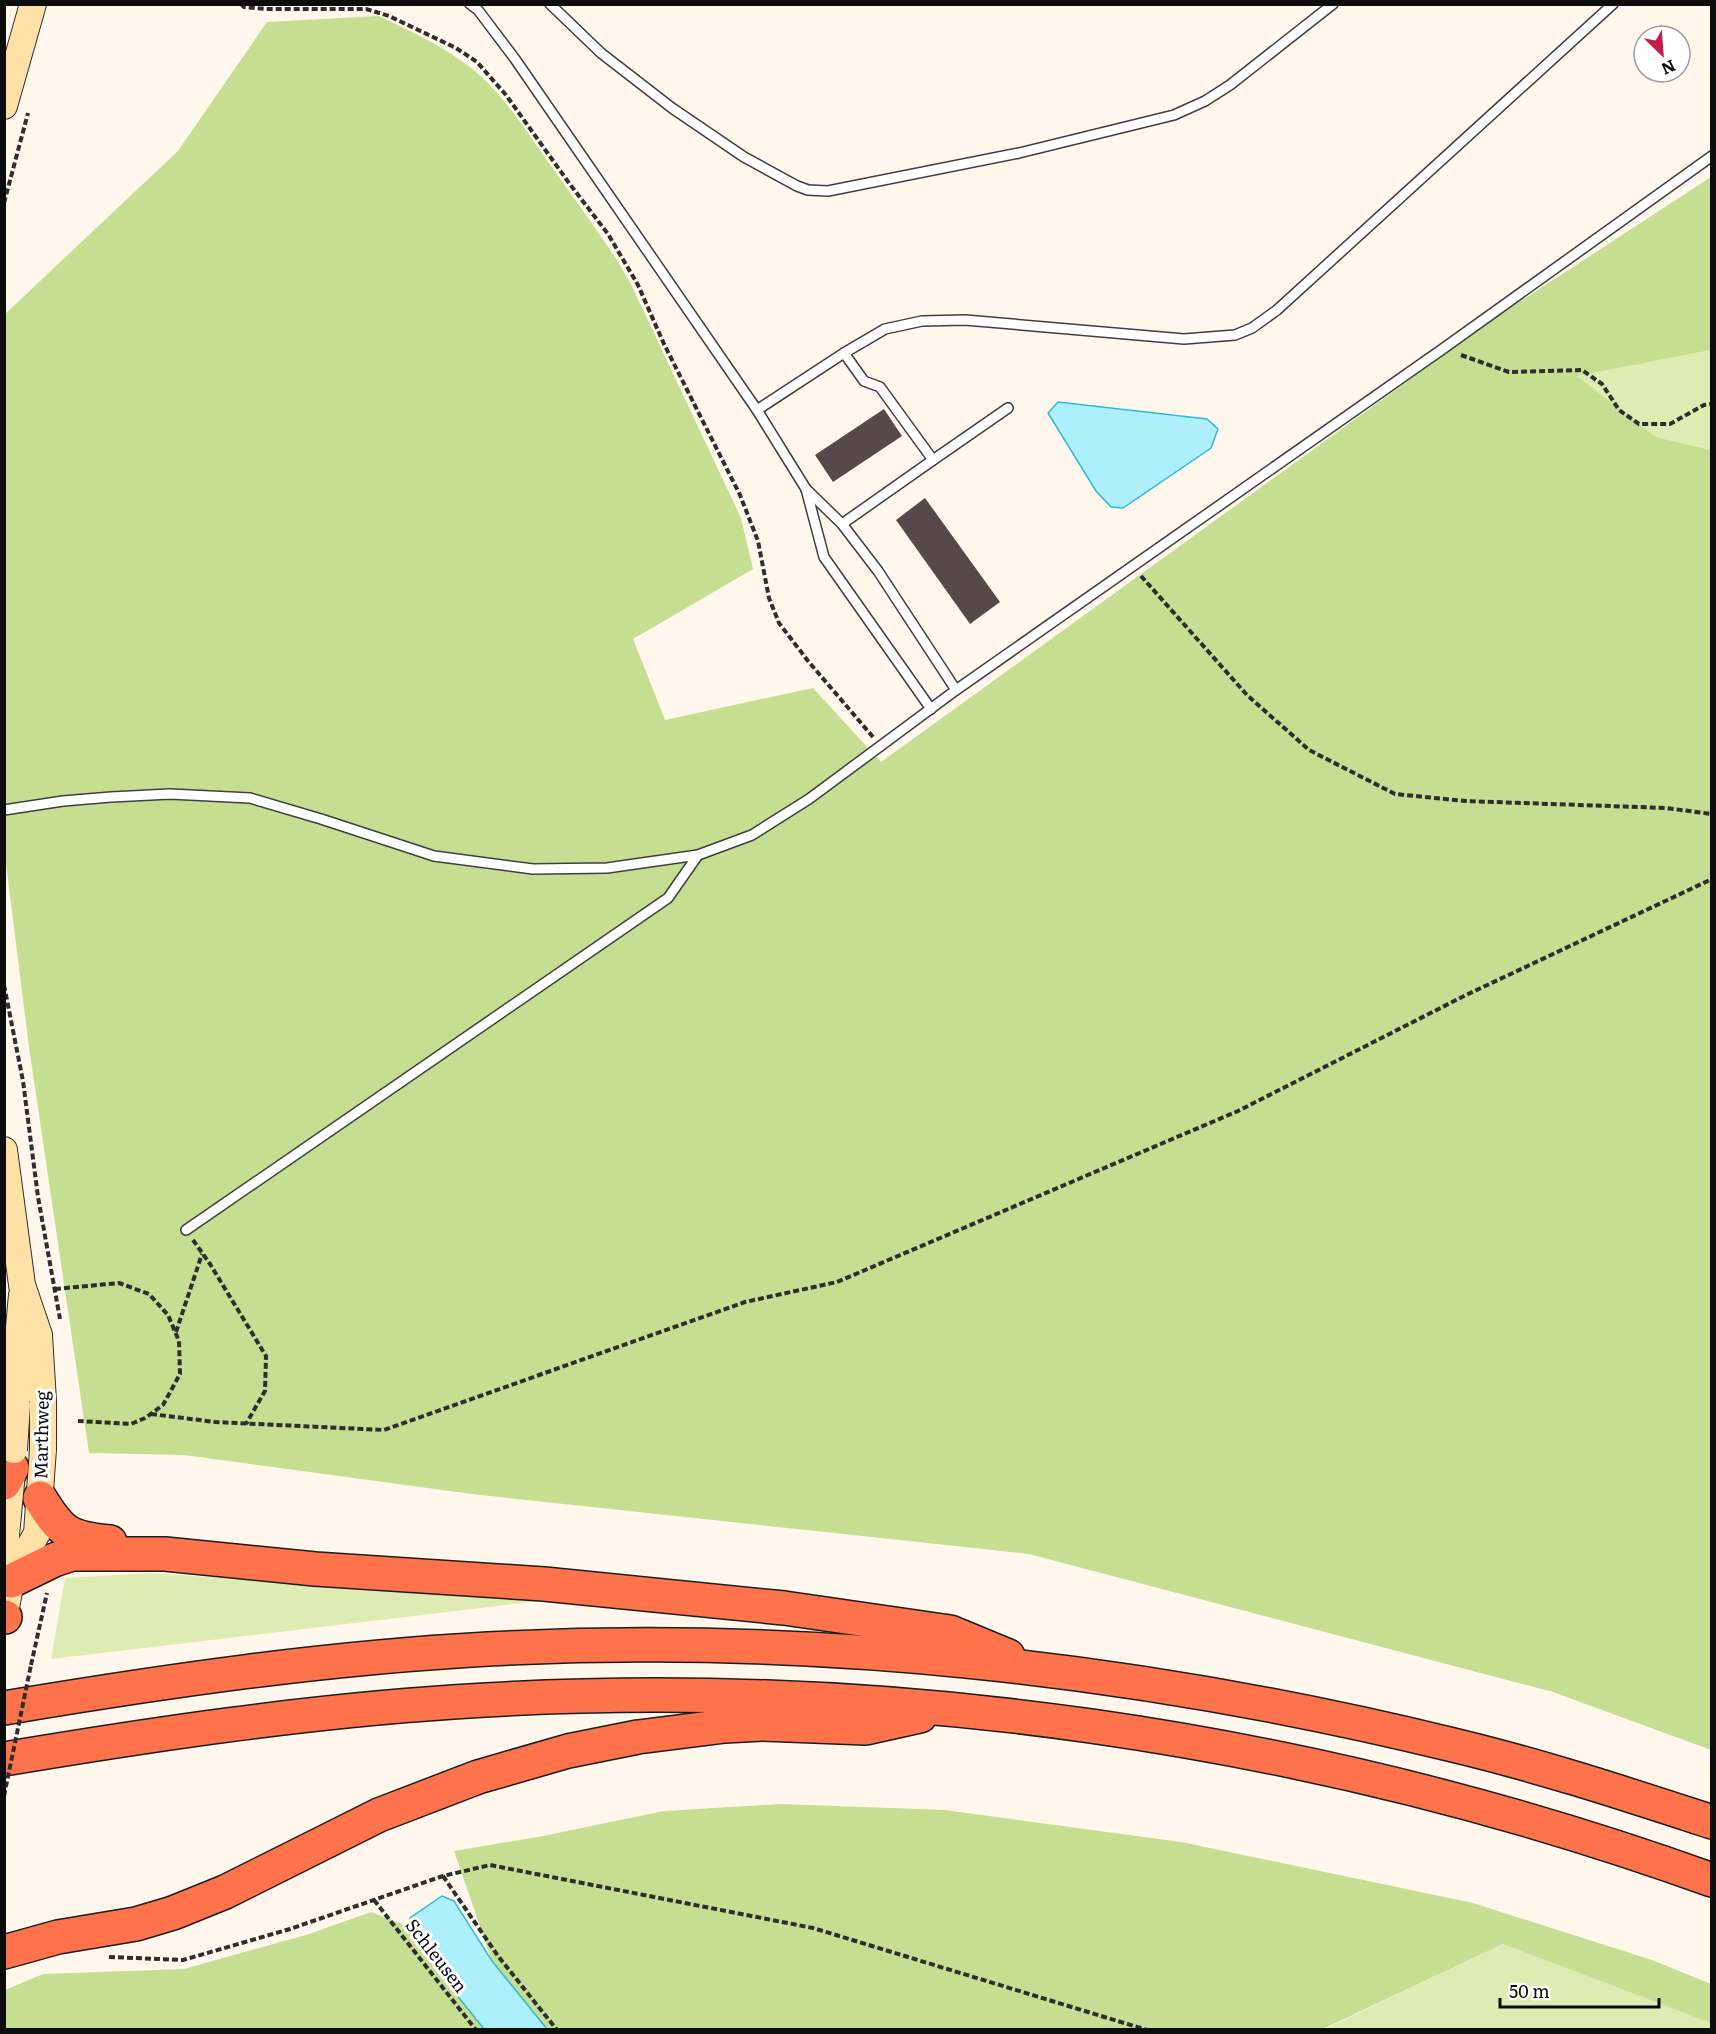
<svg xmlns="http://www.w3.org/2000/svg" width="1716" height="2034" font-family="Literata,serif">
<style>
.green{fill:#deecb3}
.forest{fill:#c5de91}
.water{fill:#adeffa;stroke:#2fbad6;stroke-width:1.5}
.building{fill:#564a48}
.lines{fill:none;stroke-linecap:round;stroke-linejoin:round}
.service-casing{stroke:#3f3f3f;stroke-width:12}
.secondary-casing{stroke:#2e2e2e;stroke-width:28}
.motorway-casing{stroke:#1d1d1d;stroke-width:36}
.path{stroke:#2e2e2e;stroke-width:4;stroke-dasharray:6 3;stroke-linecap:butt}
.service{stroke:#fff;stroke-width:9}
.secondary{stroke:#ffe1a7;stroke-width:26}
.motorway{stroke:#fe734b;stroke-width:33}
.secondary-bridge-casing{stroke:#2e2e2e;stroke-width:28;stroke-linecap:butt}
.path-bridge{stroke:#2e2e2e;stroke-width:4;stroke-dasharray:6 3;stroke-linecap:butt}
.secondary-bridge{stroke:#ffe1a7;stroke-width:26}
.labels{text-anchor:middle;stroke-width:6;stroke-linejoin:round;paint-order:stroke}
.street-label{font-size:18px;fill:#0c0c0c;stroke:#fff}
</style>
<rect width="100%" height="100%" fill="#fff7ec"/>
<g class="green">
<polygon points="1711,350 1711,450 1656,437 1577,376"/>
<polygon points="151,1573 540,1601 51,1659 65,1578"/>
<polygon points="1503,1944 1712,2023 1711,2030 1323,2030"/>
</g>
<g class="forest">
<path d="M379,16C408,30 437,43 463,62C499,87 524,128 549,163C576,202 605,239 629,280L741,518L753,569L633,639L665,720L813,688L881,762L1498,316L1711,177V350L1577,376L1656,437L1711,450V1750L1553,1692L1029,1554L472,1494L184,1455L89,1453L29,1047L5,856L4,315L178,151L267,22Z"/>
<polygon points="781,1804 945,1810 1181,1842 1473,1903 1652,1960 1711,1984 1711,2023 1503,1944 1323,2029 547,2029 492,1961 454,1851 543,1836 664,1811"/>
<polygon points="371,1912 410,1927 451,1988 484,2029 5,2030 5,1990 43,1974 184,1969 309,1934"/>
</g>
<g class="water">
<polygon points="1058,402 1207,419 1218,429 1211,448 1123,508 1111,507 1096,491 1048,413"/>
<polygon points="442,1896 454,1901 492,1961 547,2029 484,2029 451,1988 410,1927 410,1918"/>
</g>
<g class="building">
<polygon points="884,409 902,436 833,482 815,455"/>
<polygon points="925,498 1000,602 970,624 896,520"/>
</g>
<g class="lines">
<defs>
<g id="service">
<polyline points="470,4 478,10 515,59 757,410 806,489 842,524 878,571 956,690"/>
<polyline points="550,4 601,53 672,108 744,157 797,186 808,190 828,191 1019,153 1174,115 1205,101 1230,85 1333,4"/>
<polyline points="757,410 844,353 885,329 922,321 965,320 1184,339 1235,335 1252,328 1277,310 1613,4"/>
<polyline points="933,460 1008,408"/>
<polyline points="806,489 824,557 931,709"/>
<polyline points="842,524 933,460 880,387 864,381 844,353"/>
<polyline points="4,810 63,801 111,797 170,794 250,798 321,819 434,856 533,869 607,868 698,855 752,835 809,799 956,690 1444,348 1712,156"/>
<polyline points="186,1230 668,898 698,855"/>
</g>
<g id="secondary">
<polyline points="4,106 33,4"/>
<polyline points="4,1150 22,1285 39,1335 43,1401"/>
<polyline points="17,1405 18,1338 22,1295"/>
<polyline points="11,1581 37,1533 43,1449"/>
<polyline points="4,1618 11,1581 6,1535 13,1463"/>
</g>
<g id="motorway">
<polyline points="4,1483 12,1468"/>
<path d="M40,1498C61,1533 69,1538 110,1542"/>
<polyline points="11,1581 54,1560 72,1554 165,1554 315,1569 544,1584 784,1608 950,1632 1008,1656"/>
<polyline points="4,1617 5,1617"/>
<path d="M4,1708C165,1681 325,1658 488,1649C811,1632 1139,1668 1453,1745C1541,1766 1626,1794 1712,1822"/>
<path d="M4,1759C154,1734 302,1712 453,1702C878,1673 1312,1736 1712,1880"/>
<polyline points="4,1952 58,1937 136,1924 173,1913 225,1892 379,1815 478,1777 568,1751 638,1737 725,1726 762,1724 866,1728 920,1716"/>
</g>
</defs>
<use href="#service" class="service-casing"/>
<use href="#secondary" class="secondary-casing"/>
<use href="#motorway" class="motorway-casing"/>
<g class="path">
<polyline points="241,4 244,7 268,9 366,9 389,16 456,48 477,62 506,95 569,183 608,234 638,285 664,344 740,495 758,541 769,598 779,623 808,661 873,737"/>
<polyline points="4,203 28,113"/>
<polyline points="1461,355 1509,372 1582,370 1602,384 1619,410 1639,424 1670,424 1704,405 1712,404"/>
<polyline points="1141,576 1247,695 1309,750 1395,794 1465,801 1666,808 1712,814"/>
<polyline points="4,985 23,1081 38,1197 60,1319"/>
<polyline points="193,1240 210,1264 266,1356 265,1391 246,1424"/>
<polyline points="55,1289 119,1283 149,1294 168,1315 179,1341 180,1374 163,1405 145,1418 131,1424 78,1421"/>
<polyline points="176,1332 202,1254"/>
<polyline points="151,1414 215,1422 384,1430 745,1302 837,1282 1238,1111 1464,996 1712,879"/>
<polyline points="31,1665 47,1593"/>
<polyline points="443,1876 498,1956 557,2030"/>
<polyline points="374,1900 476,2030"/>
<polyline points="109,1957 183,1960 290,1929 443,1876 490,1865 813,1928 1147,2030"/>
</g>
<use href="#service" class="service"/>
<use href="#secondary" class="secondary"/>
<use href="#motorway" class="motorway"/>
<defs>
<g id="secondary-bridge">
<polyline points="43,1401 43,1449"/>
<polyline points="14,1450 17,1405"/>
</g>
</defs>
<use href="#secondary-bridge" class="secondary-bridge-casing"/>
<polyline class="path-bridge" points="4,1796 31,1665"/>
<use href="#secondary-bridge" class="secondary-bridge"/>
</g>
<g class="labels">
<g class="street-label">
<text transform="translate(42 1435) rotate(-89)" y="6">Marthweg</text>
<text transform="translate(436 1956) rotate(52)" y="6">Schleusen</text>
</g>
</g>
<rect width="1716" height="2034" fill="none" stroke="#0c0c0c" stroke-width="12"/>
<g transform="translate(1662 54) rotate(155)"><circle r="28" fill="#ffffff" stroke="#9e9e9e" stroke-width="1.5"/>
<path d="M0-4.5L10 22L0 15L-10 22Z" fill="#c51c4b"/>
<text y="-9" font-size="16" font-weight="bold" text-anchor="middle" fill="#0c0c0c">N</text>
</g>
<path d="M1500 1998v9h159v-9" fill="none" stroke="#0c0c0c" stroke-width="3"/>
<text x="1509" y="1998" font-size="18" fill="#0c0c0c" stroke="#ffffff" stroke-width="4.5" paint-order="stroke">50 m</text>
</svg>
